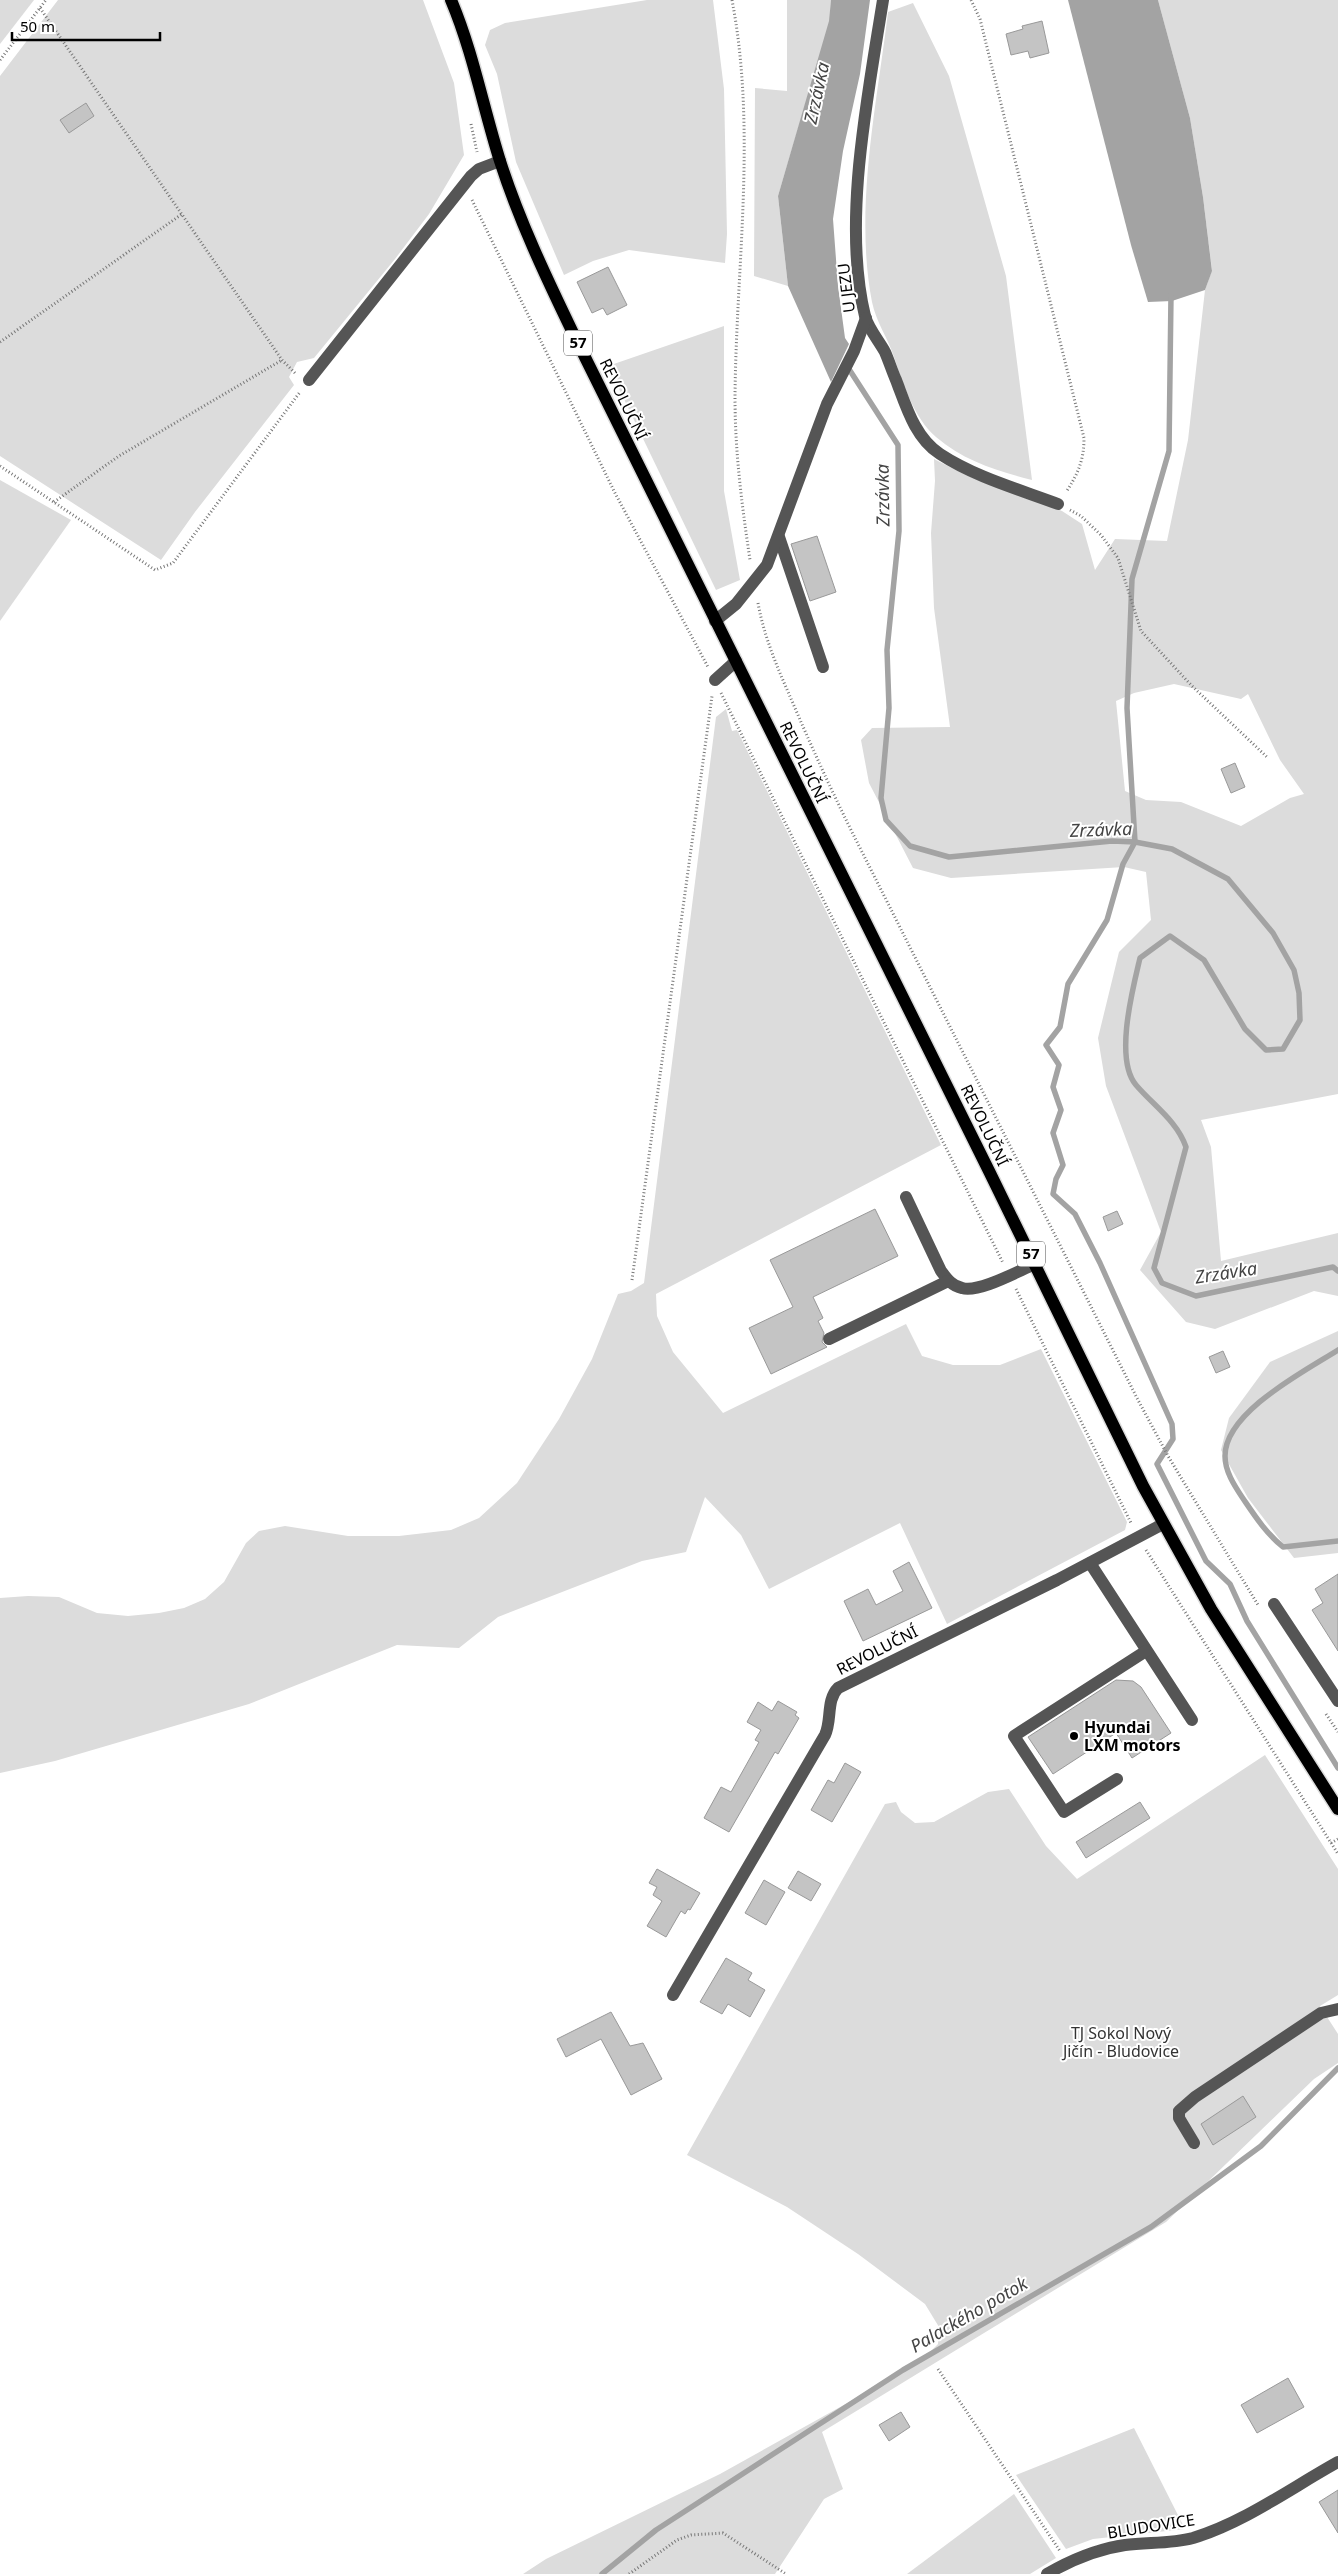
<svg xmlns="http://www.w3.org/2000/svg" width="1338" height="2574" font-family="'Noto Sans',sans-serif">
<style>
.green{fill:#dcdcdc;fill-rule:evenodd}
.water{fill:#a3a3a3}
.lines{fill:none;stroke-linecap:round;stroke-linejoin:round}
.stream{stroke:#a3a3a3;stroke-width:5.5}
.building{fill:#c4c4c4;stroke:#999}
.major-casing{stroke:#dbdbdb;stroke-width:15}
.path{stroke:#777;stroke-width:3;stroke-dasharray:1 2.5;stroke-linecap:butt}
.minor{stroke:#555;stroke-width:12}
.major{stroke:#000;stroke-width:12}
.poi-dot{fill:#000;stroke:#fff;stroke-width:2}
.labels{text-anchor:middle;stroke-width:4;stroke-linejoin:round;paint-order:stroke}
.shield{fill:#fff;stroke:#4c4c4c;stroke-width:1}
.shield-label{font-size:15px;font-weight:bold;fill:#000}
.street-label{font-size:16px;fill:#000;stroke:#fff}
.poi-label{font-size:16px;font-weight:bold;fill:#000;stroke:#fff;text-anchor:start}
.park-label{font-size:16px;fill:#333;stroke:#fff}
.water-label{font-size:18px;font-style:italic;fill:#444;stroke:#fff}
</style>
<rect width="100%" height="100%" fill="#fff"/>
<g class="green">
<polygon points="0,0 34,0 0,44"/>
<polygon points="58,0 423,0 454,83 464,155 429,214 395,259 314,358 297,362 289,377 294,385 195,512 161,560 0,456 0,76"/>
<polygon points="647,0 713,0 724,89 727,234 725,263 629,250 593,261 564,275 516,162 497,74 485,45 490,30 505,23"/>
<polygon points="787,0 831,0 830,21 778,196 788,286 754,276 755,88 787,91"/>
<path d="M1158,0H1338V1094L1201,1120L1211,1147L1221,1261L1338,1233V1296L1314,1291L1215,1329L1186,1322L1140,1270L1161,1232L1106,1086L1098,1038L1119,952L1151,920L1146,872L1124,867L951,878L913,868L869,783L861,740L872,728L950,727L934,608L931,533L935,481L934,459L968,476L1019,493L1062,511L1082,524L1095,570L1115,539L1167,541L1188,440L1205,290L1212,270L1203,197L1190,118ZM1174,684L1241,699L1248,694L1280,760L1304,794L1290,798L1241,826L1181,802L1146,800L1125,791L1116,701L1134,693Z"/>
<path d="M913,3L949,76L1006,276L1032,480C997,471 964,461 936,437C914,418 903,384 894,357C888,338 876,322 872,302C854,209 877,104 888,12Z"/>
<polygon points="724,326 724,491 740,580 716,590 608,366"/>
<polygon points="0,480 71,520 0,621"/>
<polygon points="726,709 732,731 737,730 941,1145 656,1294 657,1316 673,1352 723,1413 906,1324 922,1356 953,1365 1000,1365 1041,1349 1127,1522 1125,1530 947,1624 900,1523 769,1589 741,1535 705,1497 686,1552 642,1561 498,1617 459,1648 397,1645 249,1704 55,1761 0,1773 0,1598 28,1596 59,1597 97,1613 128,1616 159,1613 184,1608 205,1599 224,1582 246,1543 259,1531 285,1526 348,1536 399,1536 451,1530 479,1518 517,1483 559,1419 592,1359 618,1294 631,1291 644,1283 716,717"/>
<polygon points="1338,1331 1338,1553 1294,1558 1248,1498 1221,1450 1229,1418 1270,1362"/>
<polygon points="1265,1755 1338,1869 1338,1995 1320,2006 1338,2034 1338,2063 1314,2079 1166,2222 822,2432 843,2489 824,2499 775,2574 523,2574 546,2559 720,2474 885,2382 928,2354 938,2344 939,2327 925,2304 858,2254 787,2207 687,2155 885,1804 896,1802 901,1812 915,1823 934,1822 988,1792 1009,1789 1046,1846 1077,1879"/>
<polygon points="1134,2428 1185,2529 1093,2539 1066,2549 1016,2475"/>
<polygon points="1014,2494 1056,2558 1030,2574 907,2574"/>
</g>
<g class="water">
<polygon points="831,0 870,0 860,74 843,151 833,219 838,286 845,338 849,344 831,382 788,286 778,196 829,21"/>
<polygon points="1068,0 1158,0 1190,118 1203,197 1212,271 1205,290 1172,301 1148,302 1131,245"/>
</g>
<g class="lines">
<g class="stream">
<polyline points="1171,295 1169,451 1132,579 1127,708 1135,842 1123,864 1107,920 1068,984 1060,1027 1046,1045 1059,1065 1053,1087 1061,1110 1053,1133 1063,1165 1056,1179 1053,1194 1075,1214 1100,1263 1172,1424 1173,1439 1157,1464 1206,1561 1230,1584 1247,1621 1338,1768"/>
<path d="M847,366L898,445L899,531L887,650L889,708L881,798L886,820L910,846L949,857L1112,841L1135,842L1172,849L1228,879L1273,933L1294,970L1299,993L1300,1020L1283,1049L1266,1050L1245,1029L1204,960L1170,936L1140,958C1133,988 1114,1059 1136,1085C1154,1106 1177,1121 1186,1147L1154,1268L1162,1283L1196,1296L1333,1267L1338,1271"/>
<path d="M1338,1350C1305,1371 1225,1412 1225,1456C1225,1471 1234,1485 1242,1497C1255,1516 1265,1532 1283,1547L1338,1541"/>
<polyline points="602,2574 656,2530 903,2370 1151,2227 1261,2146 1338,2068"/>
</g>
</g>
<g class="building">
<polygon points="1042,21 1049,53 1030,58 1028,51 1011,55 1006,34 1023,29 1022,26"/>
<polygon points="86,103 94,116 69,133 60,120"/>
<polygon points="608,267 627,305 607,315 603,308 592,313 577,282"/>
<polygon points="817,536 836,592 810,601 791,544"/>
<polygon points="1235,763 1245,787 1231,793 1221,769"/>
<polygon points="875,1209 898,1256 813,1297 823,1318 818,1321 824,1333 822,1342 827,1347 771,1374 749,1328 793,1307 770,1260"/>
<polygon points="1117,1211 1123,1224 1108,1231 1103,1217"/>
<polygon points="1223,1351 1230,1367 1216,1373 1209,1357"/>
<polygon points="909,1562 932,1608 863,1641 844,1601 868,1589 876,1605 903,1591 893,1571"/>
<polygon points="1338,1574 1338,1651 1312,1610 1323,1603 1315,1589"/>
<polygon points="1116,1680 1133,1681 1141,1687 1171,1733 1132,1758 1116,1733 1053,1774 1028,1737"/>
<polygon points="778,1701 797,1712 795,1715 799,1718 778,1754 775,1752 729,1832 704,1818 721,1787 731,1792 759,1742 755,1740 761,1730 747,1722 758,1702 772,1711"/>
<polygon points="845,1763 861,1772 832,1822 811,1810 828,1780 834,1783"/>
<polygon points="1140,1802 1150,1818 1086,1858 1076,1842"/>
<polygon points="657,1869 700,1893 690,1910 688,1909 685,1914 681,1911 666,1937 647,1926 662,1901 653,1895 657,1887 649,1883"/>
<polygon points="798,1871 821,1884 811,1901 788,1888"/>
<polygon points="764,1880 785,1892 766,1925 745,1913"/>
<polygon points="726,1958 752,1973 748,1980 765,1990 750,2017 728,2004 722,2014 700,2002"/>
<polygon points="611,2012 630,2046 643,2043 662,2079 631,2095 601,2039 566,2057 557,2039"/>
<polygon points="1243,2096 1256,2117 1213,2145 1201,2124"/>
<polygon points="1288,2378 1304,2407 1257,2433 1241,2405"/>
<polygon points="901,2412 910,2427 889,2441 879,2425"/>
<polygon points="1338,2490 1338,2533 1319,2502"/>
</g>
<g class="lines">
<defs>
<path id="major" d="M451,0C473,52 483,107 500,161C519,220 546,277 573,333L989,1171L1143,1486L1211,1609L1338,1809"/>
</defs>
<use href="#major" class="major-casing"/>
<g class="path">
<path d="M732,0C757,131 736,266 735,398C735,453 742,506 750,560"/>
<path d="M971,0L980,19L1084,438C1084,460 1078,474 1066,492"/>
<polyline points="40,8 282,360 296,374"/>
<polyline points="0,60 46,0"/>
<polyline points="471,124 477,152"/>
<polyline points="472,200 615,493 708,667"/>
<polyline points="0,342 182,214"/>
<polyline points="0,466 155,570 173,563 300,392"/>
<polyline points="54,502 119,456 282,360"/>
<polyline points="1070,510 1081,516 1101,535 1118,558 1141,631 1192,686 1268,758"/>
<path d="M758,603C764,637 778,669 792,701C812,748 833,794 856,840L1138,1400L1168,1456L1258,1605"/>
<polyline points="721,693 1003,1263"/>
<polyline points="632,1280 712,696"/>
<polyline points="1016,1289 1131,1523"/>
<polyline points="1146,1550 1338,1854"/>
<polyline points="1326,1714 1338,1732"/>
<polyline points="1331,1843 1338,1839"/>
<polyline points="938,2369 1060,2551"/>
<polyline points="629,2574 677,2540 691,2535 723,2533 786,2574"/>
</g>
<g class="minor">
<path d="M883,0C868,95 842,222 865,316C868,328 879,341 885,352C889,361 892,371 896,380C906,406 915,438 940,454C975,477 1018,489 1058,504"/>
<polyline points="309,380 471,176 479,169 500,161"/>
<polyline points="779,537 823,667"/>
<polyline points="715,621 736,604 767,565 827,404 854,351 866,318"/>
<polyline points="715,680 736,661"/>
<path d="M906,1197L941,1271C947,1279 952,1286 962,1288C979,1293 1018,1271 1035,1264"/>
<polyline points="829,1339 948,1281"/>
<polyline points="1090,1563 1192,1720"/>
<polyline points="1274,1604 1338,1701"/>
<polyline points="1117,1779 1064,1812 1014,1736 1146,1651"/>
<path d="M673,1995L825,1735C832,1721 826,1700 838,1688L1057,1580L1163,1524"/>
<polyline points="1194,2143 1179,2118 1179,2111 1195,2097 1321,2013 1338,2009"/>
<path d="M1047,2574C1071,2560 1097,2549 1125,2545C1147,2542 1171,2544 1193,2538C1245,2522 1291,2488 1338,2462"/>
</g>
<use href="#major" class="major"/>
</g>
<circle class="poi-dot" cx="1074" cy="1736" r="5"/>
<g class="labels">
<g class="shield">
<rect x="564" y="330.5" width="28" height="25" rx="4"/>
<rect x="1017" y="1241.5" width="28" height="25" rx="4"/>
</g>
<g class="shield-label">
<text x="578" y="348">57</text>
<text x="1031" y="1259">57</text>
</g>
<g class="street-label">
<text transform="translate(846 288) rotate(-97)" y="6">U JEZU</text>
<text transform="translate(624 399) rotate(64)" y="6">REVOLUČNÍ</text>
<text transform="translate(804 762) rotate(64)" y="6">REVOLUČNÍ</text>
<text transform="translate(985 1125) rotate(64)" y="6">REVOLUČNÍ</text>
<text transform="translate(877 1650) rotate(-27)" y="6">REVOLUČNÍ</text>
<text transform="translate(1151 2526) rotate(-9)" y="6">BLUDOVICE</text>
</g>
<g class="poi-label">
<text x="1084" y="1733">Hyundai<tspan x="1084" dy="18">LXM motors</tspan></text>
</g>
<g class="park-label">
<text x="1121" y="2039">TJ Sokol Nový<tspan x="1121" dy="18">Jičín - Bludovice</tspan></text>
</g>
<g class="water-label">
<text transform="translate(817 93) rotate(-78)" y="6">Zrzávka</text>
<text transform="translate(883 495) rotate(-91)" y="6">Zrzávka</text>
<text transform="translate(1101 830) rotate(-2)" y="6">Zrzávka</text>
<text transform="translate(1226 1273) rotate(-9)" y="6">Zrzávka</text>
<text transform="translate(969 2315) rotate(-30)" y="6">Palackého potok</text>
</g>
</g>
<path d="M12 32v8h148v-8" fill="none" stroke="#000000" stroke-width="2.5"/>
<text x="20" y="32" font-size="15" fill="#000000" stroke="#ffffff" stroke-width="4" paint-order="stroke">50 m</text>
</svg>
